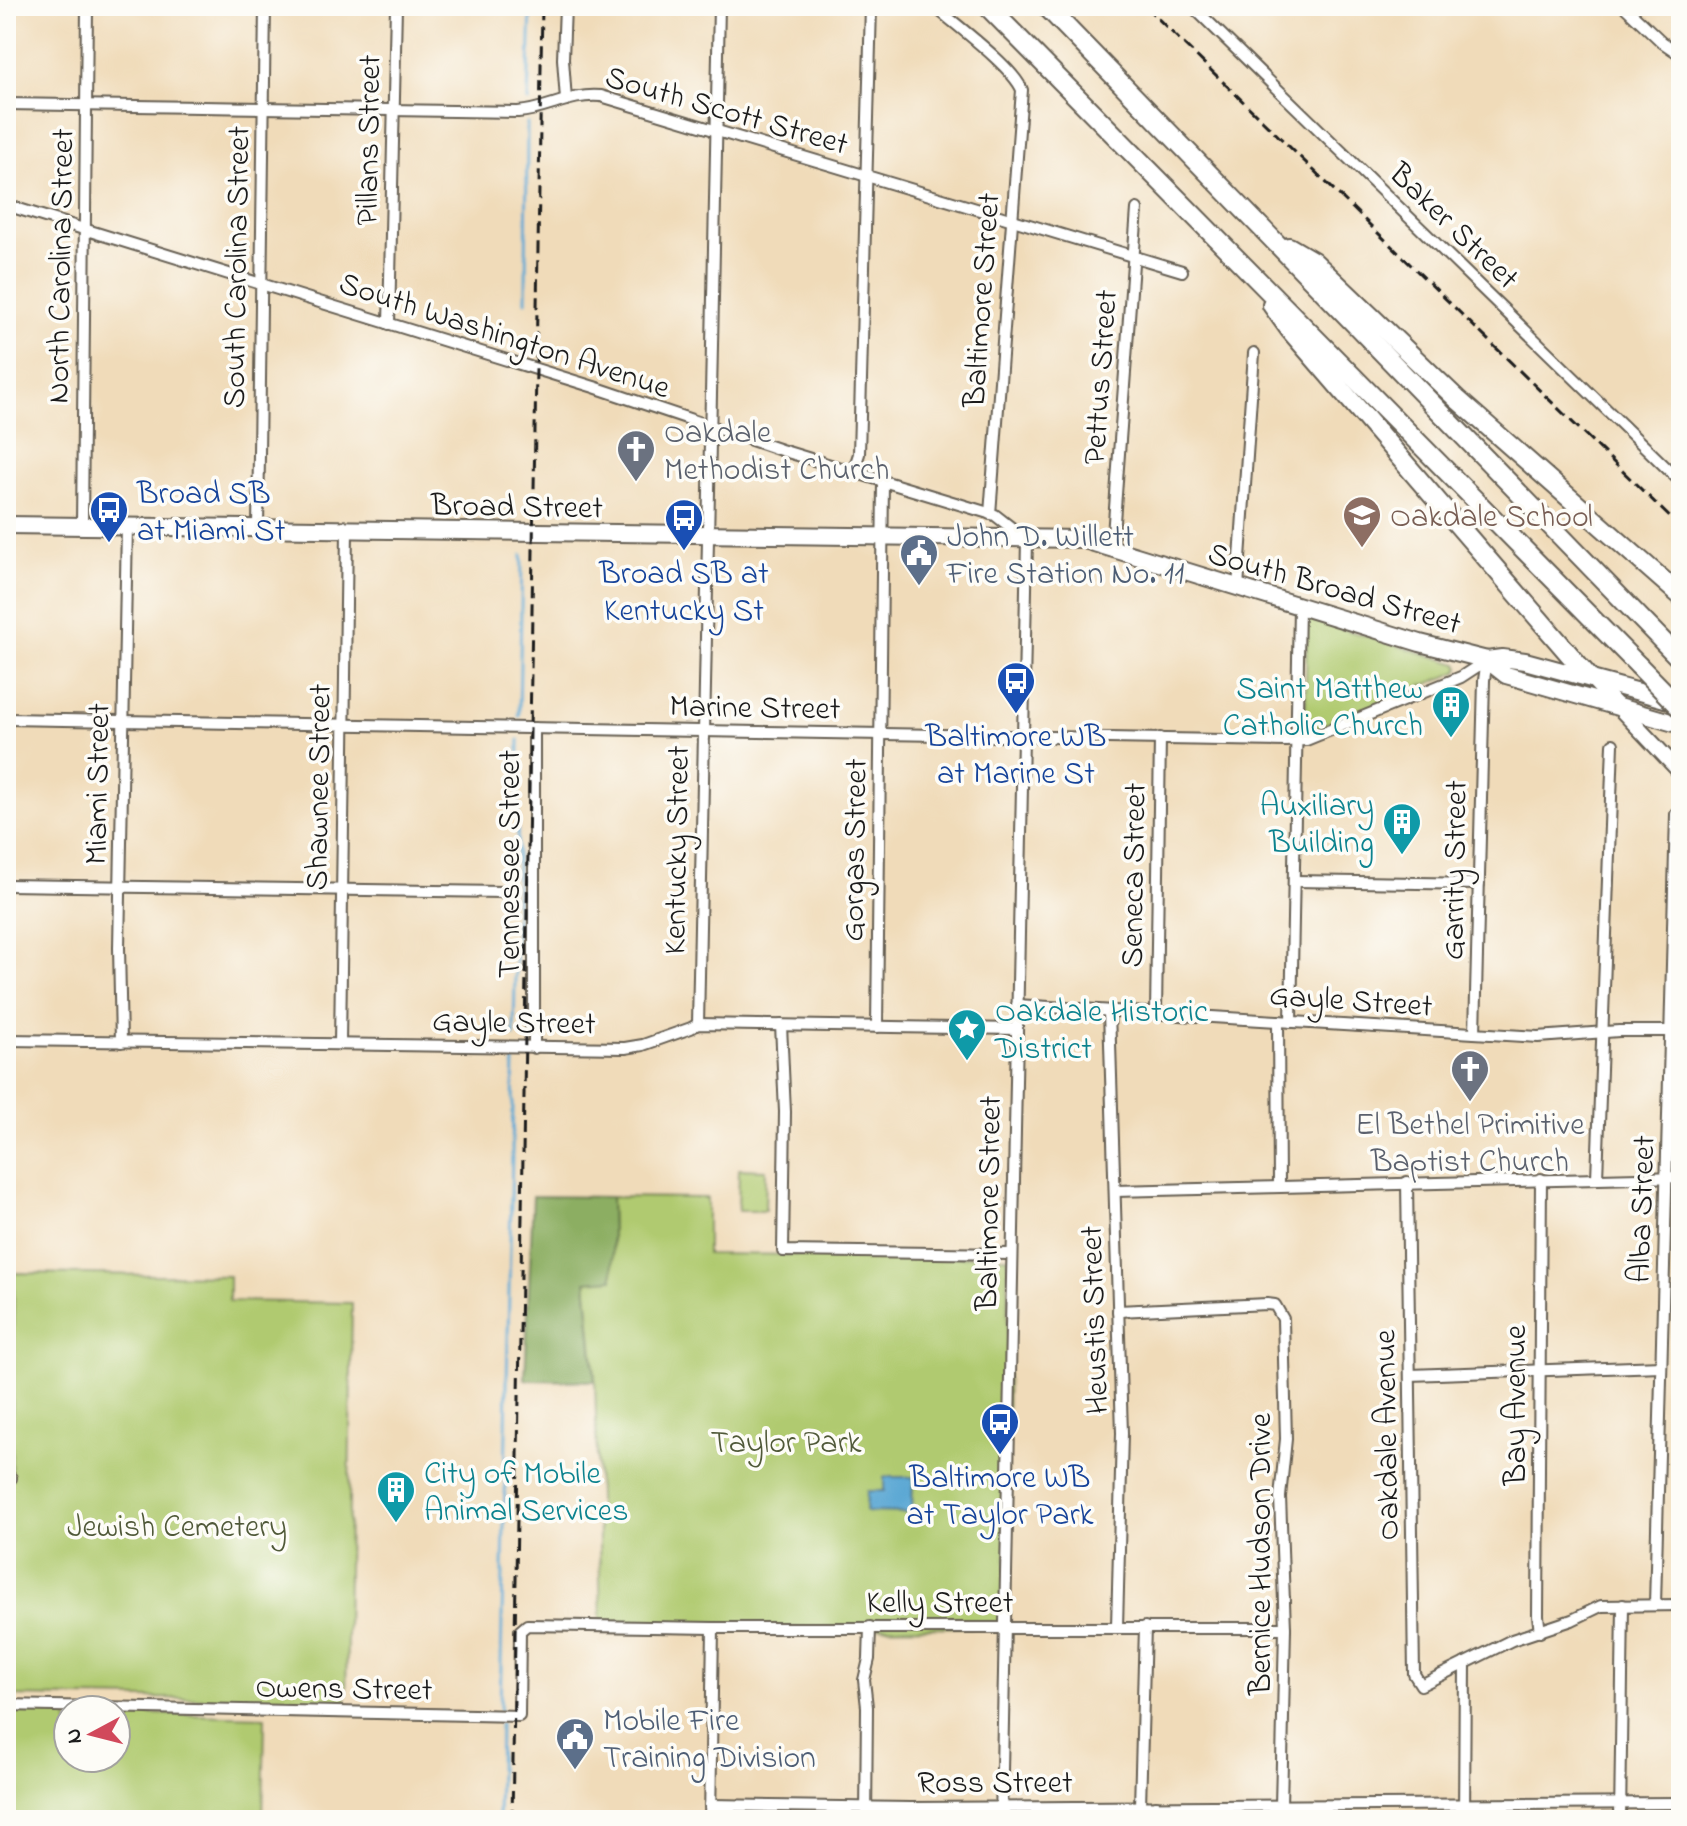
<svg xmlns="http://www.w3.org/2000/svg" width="1687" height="1826" font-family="'Indie Flower',sans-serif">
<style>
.green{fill:#b0ca6f;stroke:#667346;stroke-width:2}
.forest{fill:#8cae62;stroke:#54653f;stroke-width:2}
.water{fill:#5ba8d4;stroke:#3c6278;stroke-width:2}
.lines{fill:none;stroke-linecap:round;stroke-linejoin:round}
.stream{stroke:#5ba8d4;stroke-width:3}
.minor-casing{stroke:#665f53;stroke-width:14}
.secondary-casing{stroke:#665f53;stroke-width:18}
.primary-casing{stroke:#665f53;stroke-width:20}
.motorway-casing{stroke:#665f53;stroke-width:22}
.minor{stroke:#fff;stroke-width:10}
.secondary{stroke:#fff;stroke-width:14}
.primary{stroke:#fff;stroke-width:16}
.motorway{stroke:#fff;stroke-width:18}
.rail{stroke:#1c1c1c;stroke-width:3;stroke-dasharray:12 6;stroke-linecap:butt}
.motorway-bridge-casing{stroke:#665f53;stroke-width:22;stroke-linecap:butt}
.motorway-bridge{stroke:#fff;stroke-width:18}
.labels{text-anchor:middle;stroke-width:7;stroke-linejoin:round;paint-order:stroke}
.street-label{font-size:32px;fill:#1c1c1c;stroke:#fdfcf7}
.worship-label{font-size:32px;fill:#5b616d;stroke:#fdfcf7;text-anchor:start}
.transit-label{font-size:32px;fill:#164399;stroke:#fdfcf7}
.education-label{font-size:32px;fill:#785e54;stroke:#fdfcf7;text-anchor:start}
.service-label{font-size:32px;fill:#4e5e75;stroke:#fdfcf7;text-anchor:start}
.culture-label{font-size:32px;fill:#0d838f;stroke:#fdfcf7;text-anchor:end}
.park-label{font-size:32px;fill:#505939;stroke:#fdfcf7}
</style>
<rect width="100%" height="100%" fill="#fdfcf7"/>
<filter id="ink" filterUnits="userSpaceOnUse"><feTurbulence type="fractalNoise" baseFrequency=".0125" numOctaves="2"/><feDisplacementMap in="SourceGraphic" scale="16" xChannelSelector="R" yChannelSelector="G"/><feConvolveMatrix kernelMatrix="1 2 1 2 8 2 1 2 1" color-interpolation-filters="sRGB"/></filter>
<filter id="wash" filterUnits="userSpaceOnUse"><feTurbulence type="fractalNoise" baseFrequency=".006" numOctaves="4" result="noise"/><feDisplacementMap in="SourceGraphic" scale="32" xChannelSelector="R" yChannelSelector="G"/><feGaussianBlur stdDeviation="1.8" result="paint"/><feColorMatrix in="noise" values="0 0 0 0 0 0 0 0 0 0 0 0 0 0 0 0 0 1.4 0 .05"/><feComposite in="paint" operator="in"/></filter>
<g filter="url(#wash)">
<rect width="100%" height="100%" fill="#f0dbb9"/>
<g class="green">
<polygon points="1307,618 1458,664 1460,668 1458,672 1305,732"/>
<polygon points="739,1169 766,1170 765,1211 738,1211"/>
<polygon points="611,1197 707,1198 707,1254 1008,1257 1006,1627 713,1628 601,1621 595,1376 586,1280 613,1278"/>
<polygon points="14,1273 229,1276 229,1301 352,1303 346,1701 6,1696 6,1485 11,1484"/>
<polygon points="6,1711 68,1712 68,1758 116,1758 116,1713 265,1717 263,1820 6,1820"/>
</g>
<polygon class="forest" points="533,1196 611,1197 613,1279 586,1281 595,1381 525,1380"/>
<polygon class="water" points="884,1477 913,1477 912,1513 866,1512 867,1491 884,1491"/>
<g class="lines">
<g class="stream">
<polyline points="528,101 531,6"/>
<polyline points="526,302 527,123"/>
<polyline points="519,716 522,555"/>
<polyline points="514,1036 519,740"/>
<polyline points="500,1711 514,1058"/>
<polyline points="498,1820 500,1724"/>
</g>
</g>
</g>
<g filter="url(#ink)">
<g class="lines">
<defs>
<g id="minor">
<polyline points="565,6 563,59 566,100"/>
<path d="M934,6C955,24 1013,67 1022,90L990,514"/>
<polyline points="1192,6 1681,482"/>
<polyline points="1624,6 1662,42 1681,55"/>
<path d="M6,104L518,112C547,110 571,93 601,96L1182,271"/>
<polyline points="6,205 594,387 781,450 995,515 1027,540 1001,1820"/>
<polyline points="389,324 396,6"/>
<polyline points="853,472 859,454 871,6"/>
<polyline points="82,526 87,6"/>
<polyline points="258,528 265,6"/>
<polyline points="1112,549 1137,209"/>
<polyline points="1238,588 1254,353"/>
<polyline points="6,719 1286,741 1306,740 1461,677 1487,660"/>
<polyline points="1295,881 1479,884"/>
<polyline points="6,885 503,892"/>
<polyline points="1017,1005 1538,1037 1619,1031 1681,1031"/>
<polyline points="1109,1011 1122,1433 1117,1627"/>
<polyline points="1156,1013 1160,738"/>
<polyline points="1278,1021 1279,1186"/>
<polyline points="1291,1022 1299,608"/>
<polyline points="698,1024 719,6"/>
<polyline points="781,1025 785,1112 783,1251 1011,1254"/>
<polyline points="877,1027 883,482"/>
<polyline points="1475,1033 1484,680 1487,660"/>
<polyline points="6,1040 625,1048 643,1045 691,1028 698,1024 1017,1029"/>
<polyline points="121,1042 119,948 127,526"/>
<polyline points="340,1044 347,530"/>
<polyline points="534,1048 534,728"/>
<polyline points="1597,1178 1613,744"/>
<polyline points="1407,1182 1414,1674 1421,1685 1512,1640 1572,1620 1601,1606 1681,1605"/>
<polyline points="1115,1191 1681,1177"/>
<polyline points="1118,1311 1267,1304 1275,1305 1283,1319 1286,1439 1280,1497 1285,1628 1281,1806"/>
<polyline points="1410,1375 1661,1366"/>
<polyline points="6,1478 11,1478"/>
<polyline points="1655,1605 1676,814"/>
<polyline points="1540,1632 1538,1616 1541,1179"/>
<polyline points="6,1705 519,1716 520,1631 527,1625 713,1628 1285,1628"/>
<polyline points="710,1805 911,1808 1681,1803"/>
<polyline points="1140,1806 1145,1627"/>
<polyline points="710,1820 713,1628"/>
<polyline points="866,1820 867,1707 864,1680 869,1659 870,1627"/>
<polyline points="1156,1820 1156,1806"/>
<polyline points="1312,1820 1312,1806"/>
<polyline points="1464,1820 1465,1663"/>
<polyline points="1620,1820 1623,1605"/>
</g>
<polyline id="secondary" points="1589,676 1681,773"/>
<g id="primary">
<polyline points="6,525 1081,539 1420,643 1487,660 1502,658 1525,661 1676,702"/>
<polyline points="1487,660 1506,675 1681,725"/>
</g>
<g id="motorway">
<polyline points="987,6 1638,665"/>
<polyline points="1046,6 1681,660"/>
<polyline points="1289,247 1313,261 1457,399 1681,596"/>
<polyline points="1272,305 1290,330 1588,676"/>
</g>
</defs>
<use href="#minor" class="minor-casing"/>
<use href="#secondary" class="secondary-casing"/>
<use href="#primary" class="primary-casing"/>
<use href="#motorway" class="motorway-casing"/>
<use href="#minor" class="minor"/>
<use href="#secondary" class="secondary"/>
<use href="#primary" class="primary"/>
<use href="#motorway" class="motorway"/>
<g class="rail">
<polyline points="1145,6 1681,528"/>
<polyline points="512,1820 542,6"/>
</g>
<defs>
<polyline id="motorway-bridge" points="1638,665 1681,709"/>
</defs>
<use href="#motorway-bridge" class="motorway-bridge-casing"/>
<use href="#motorway-bridge" class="motorway-bridge"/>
</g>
</g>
<defs>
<symbol id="church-pin" viewBox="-11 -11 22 30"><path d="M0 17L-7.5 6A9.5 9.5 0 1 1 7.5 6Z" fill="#6b7280" stroke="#fdfcf7"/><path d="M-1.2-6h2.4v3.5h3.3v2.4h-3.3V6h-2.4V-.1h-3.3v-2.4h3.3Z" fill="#fff"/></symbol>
<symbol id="bus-pin" viewBox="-11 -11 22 30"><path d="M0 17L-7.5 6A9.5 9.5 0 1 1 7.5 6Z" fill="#1a4fb4" stroke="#fdfcf7"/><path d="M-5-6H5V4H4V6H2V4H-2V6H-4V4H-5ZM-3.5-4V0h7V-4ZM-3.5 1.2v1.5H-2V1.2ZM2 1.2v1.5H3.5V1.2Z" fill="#fff"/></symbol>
<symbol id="school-pin" viewBox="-11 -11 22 30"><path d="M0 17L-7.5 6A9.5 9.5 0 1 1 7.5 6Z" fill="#8d6e63" stroke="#fdfcf7"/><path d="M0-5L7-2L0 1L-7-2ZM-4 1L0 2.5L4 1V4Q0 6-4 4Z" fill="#fff"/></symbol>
<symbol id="civic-pin" viewBox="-11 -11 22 30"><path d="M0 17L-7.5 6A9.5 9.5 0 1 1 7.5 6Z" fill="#5c6f8a" stroke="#fdfcf7"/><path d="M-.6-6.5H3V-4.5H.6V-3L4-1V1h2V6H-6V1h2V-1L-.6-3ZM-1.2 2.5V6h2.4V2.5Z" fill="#fff"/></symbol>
<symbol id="building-pin" viewBox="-11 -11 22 30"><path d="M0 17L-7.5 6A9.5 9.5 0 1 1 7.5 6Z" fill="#0f9aa8" stroke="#fdfcf7"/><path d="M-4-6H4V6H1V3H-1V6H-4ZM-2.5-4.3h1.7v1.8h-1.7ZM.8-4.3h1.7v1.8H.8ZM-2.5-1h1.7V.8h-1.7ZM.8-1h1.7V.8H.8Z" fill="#fff"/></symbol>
<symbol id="sight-pin" viewBox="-11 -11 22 30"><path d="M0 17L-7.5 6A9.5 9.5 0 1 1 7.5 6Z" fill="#0f9aa8" stroke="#fdfcf7"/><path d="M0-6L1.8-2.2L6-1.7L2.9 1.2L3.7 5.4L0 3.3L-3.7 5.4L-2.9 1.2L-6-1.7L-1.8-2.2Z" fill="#fff"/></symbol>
</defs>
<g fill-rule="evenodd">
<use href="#church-pin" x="614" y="427" width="44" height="60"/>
<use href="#bus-pin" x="87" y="488" width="44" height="60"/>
<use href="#school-pin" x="1340" y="493" width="44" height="60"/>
<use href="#bus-pin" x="662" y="496" width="44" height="60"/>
<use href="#civic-pin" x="897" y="531" width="44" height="60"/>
<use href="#bus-pin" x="994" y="659" width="44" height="60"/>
<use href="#building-pin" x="1429" y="683" width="44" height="60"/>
<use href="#building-pin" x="1380" y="800" width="44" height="60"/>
<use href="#sight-pin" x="945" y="1006" width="44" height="60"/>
<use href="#church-pin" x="1448" y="1047" width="44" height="60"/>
<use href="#bus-pin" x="978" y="1400" width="44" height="60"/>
<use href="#building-pin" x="374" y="1468" width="44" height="60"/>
<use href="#civic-pin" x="553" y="1715" width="44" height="60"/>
</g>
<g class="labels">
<g class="street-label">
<text transform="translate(727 109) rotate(16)" y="11">South Scott Street</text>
<text transform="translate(367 140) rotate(-89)" y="11">Pillans Street</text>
<text transform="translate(1455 225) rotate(44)" y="11">Baker Street</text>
<text transform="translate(59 266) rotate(-89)" y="11">North Carolina Street</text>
<text transform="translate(235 267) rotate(-89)" y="11">South Carolina Street</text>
<text transform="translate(980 300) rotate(-86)" y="11">Baltimore Street</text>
<text transform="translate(505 334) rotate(18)" y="11">South Washington Avenue</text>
<text transform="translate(1099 377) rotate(-86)" y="11">Pettus Street</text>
<text transform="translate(517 505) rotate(1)" y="11">Broad Street</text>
<text transform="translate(1335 587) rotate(16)" y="11">South Broad Street</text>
<text transform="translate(755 706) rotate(1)" y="11">Marine Street</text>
<text transform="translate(96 784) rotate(-89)" y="11">Miami Street</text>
<text transform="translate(317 787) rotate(-89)" y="11">Shawnee Street</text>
<text transform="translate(675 850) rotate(-89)" y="11">Kentucky Street</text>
<text transform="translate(853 850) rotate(-89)" y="11">Gorgas Street</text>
<text transform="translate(508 864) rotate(-90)" y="11">Tennessee Street</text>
<text transform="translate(1453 870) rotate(-89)" y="11">Garrity Street</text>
<text transform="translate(1132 875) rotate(-89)" y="11">Seneca Street</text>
<text transform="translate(1351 999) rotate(4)" y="11">Gayle Street</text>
<text transform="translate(514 1021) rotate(1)" y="11">Gayle Street</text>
<text transform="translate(987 1203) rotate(-89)" y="11">Baltimore Street</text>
<text transform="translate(1640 1209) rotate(-88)" y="11">Alba Street</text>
<text transform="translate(1093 1320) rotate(-92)" y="11">Heustis Street</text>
<text transform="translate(1514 1405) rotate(-90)" y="11">Bay Avenue</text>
<text transform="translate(1385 1435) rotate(-91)" y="11">Oakdale Avenue</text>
<text transform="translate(1259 1554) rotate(-90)" y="11">Bernice Hudson Drive</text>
<text x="940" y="1612">Kelly Street</text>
<text transform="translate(344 1687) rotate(1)" y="11">Owens Street</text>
<text x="995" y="1792">Ross Street</text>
</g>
<g class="worship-label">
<text x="664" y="442">Oakdale<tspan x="664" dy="37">Methodist Church</tspan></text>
<text x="1470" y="1134" text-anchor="middle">El Bethel Primitive<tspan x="1470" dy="37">Baptist Church</tspan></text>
</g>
<g class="transit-label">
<text x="137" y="503" text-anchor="start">Broad SB<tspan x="137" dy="37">at Miami St</tspan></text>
<text x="684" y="583">Broad SB at<tspan x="684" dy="37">Kentucky St</tspan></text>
<text x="1016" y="746">Baltimore WB<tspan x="1016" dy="37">at Marine St</tspan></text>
<text x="1000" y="1487">Baltimore WB<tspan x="1000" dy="37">at Taylor Park</tspan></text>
</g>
<g class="education-label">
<text x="1390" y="526">Oakdale School</text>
</g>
<g class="service-label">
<text x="947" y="546">John D. Willett<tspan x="947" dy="37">Fire Station No. 11</tspan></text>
<text x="603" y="1730">Mobile Fire<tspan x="603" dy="37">Training Division</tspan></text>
</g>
<g class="culture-label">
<text x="1423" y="698">Saint Matthew<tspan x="1423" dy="37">Catholic Church</tspan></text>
<text x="1374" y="815">Auxiliary<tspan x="1374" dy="37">Building</tspan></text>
<text x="995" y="1021" text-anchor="start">Oakdale Historic<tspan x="995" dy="37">District</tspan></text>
<text x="424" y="1483" text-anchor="start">City of Mobile<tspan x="424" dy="37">Animal Services</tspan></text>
</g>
<g class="park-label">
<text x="786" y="1452">Taylor Park</text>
<text x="177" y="1536">Jewish Cemetery</text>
</g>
</g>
<rect width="1687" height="1826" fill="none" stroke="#fdfcf7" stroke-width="32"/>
<g transform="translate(92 1734) rotate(263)"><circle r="38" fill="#fdfcf7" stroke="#a3a29f" stroke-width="2"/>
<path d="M0-6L14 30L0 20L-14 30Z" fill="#d1495b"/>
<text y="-12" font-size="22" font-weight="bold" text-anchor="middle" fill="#1c1c1c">N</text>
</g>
</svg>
